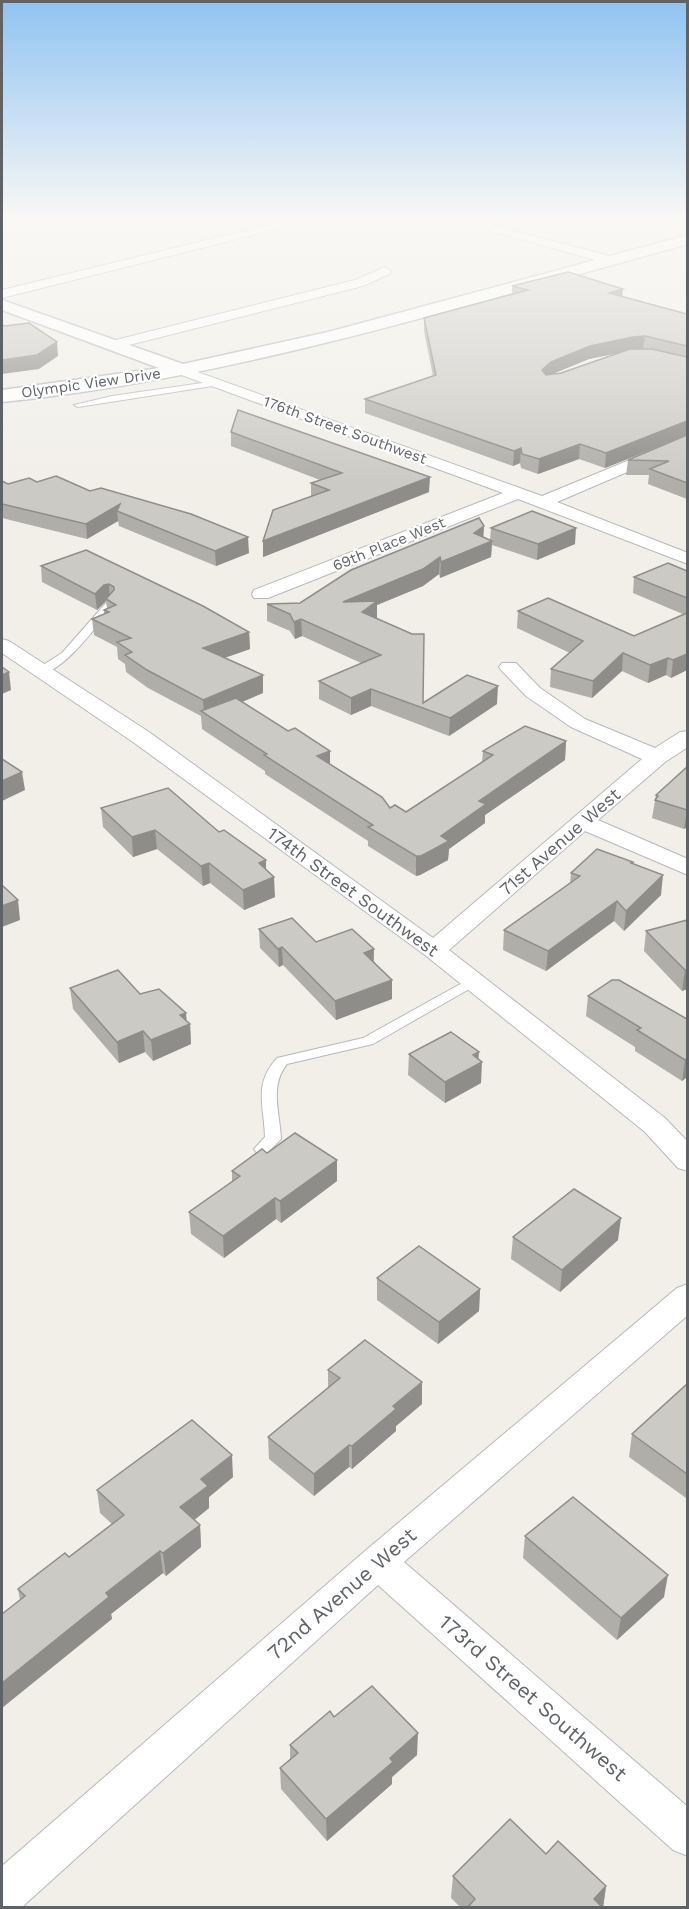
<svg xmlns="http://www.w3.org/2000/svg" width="689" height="1909" font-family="'Work Sans',sans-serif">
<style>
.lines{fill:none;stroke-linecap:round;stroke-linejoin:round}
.lane-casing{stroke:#b5b8bc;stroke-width:2}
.street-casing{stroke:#b5b8bc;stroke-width:2}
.secondary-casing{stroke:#b6babf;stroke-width:3}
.lane{fill:#fff;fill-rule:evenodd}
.street{fill:#fff;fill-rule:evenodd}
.secondary{fill:#fff;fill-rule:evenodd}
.wall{fill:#afaea9;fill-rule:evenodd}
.shaded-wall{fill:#8f8d8a}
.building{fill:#cccac5;stroke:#8f8d8a;stroke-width:1.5}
.labels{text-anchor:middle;stroke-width:4.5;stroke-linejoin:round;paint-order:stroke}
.far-street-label{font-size:15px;fill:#5f6368;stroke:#fff}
.street-label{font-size:18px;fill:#5f6368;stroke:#fff}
.near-street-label{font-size:21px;fill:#5f6368;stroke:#fff}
</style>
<rect width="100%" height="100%" fill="#f1efe8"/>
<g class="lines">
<defs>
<g id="lane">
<polygon points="216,381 219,381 219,385 78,407 74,405 112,396"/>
<path d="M109,602L114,605L112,607C98,624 61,677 37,673V669L62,653L106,603Z"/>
<path d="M473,977L480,981L478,984L373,1044L287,1064C269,1086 280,1113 281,1139L267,1153H257L254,1149L265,1137C264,1105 253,1085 277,1058L363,1038Z"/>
</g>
<g id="street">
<polygon points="297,218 315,218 313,220 2,298 2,290"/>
<polygon points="495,226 614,257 616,260 610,264 491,231 489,229"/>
<polygon points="385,267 391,271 389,274 363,286 113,349 106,345 108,342 355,280"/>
<polygon points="181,366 542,496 688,436 688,446 557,502 688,553 688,564 518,499 268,598 254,598 252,594 254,590 503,493 176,373 174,370 176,367"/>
<polygon points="2,639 9,641 149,732 433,938 642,759 571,727 526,696 502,671 499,667 502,663 516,663 540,688 585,719 655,748 680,732 688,731 688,747 665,762 598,820 688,859 688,875 585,831 449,950 665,1118 688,1142 688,1171 678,1168 645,1132 425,955 133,742 2,653"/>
<polygon points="688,1284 688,1315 404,1562 688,1807 688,1856 673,1850 378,1585 21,1908 2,1908 2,1866 365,1551 677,1288"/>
</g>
<path id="secondary" d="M688,235V244C461,306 236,378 2,402V390L159,368L2,310V300L183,364L328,332Z"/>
</defs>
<use href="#lane" class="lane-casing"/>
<use href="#street" class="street-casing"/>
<use href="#secondary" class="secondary-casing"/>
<use href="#lane" class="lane"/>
<use href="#street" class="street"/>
<use href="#secondary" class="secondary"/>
</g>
<g class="wall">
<path d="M512,286L622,296L687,314V499L648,484L649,475H626L628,460L685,436L605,468L579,459L538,474L521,468L520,463L513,466L365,413V399L433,376L424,331V318L512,294ZM619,353L561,373L552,374L589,359Z"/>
<polygon points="231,432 429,492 263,557 263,541 311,496 311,483 320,480 231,446"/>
<polygon points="2,481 8,484 37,482 90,491 249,553 216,566 119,526 118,521 87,539 2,518"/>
<polygon points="484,526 483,537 490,540 491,528 575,544 537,560 492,545 491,557 440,578 439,574 423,586 377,605 377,619 423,703 497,704 449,736 371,706 351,715 319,699 319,681 361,663 302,636 295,639 290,631 267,621 267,604 300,603"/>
<polygon points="86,550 249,632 250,649 224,658 263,693 242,702 288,731 330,751 330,764 390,808 406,812 482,762 483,751 566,741 565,760 485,815 485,823 449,849 448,860 420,875 416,876 368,846 368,841 265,774 265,771 202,729 201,716 148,688 126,672 125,664 118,659 117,647 94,635 92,619 104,614 104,610 107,608 106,601 97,610 42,582 41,566"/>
<polygon points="687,571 687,670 671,678 666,675 648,683 622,671 592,698 550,687 551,669 570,653 517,628 518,611 634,636 685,615 633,593 634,577"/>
<polygon points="687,767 687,827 684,829 652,818 656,795"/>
<polygon points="101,808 219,832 266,860 266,869 275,897 244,910 210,883 203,886 157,849 133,857 103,827"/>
<polygon points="633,862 633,864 661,895 624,931 614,921 546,971 503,950 504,930 570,884 571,873"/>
<polygon points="687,920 687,989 682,991 644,951 646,931"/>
<polygon points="259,929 316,942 374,949 374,962 392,980 392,999 336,1020 283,965 279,967 260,948"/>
<polygon points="70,988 140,994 190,1024 191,1044 153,1061 145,1052 119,1063 73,1009"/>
<polygon points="588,996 687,1019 687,1077 682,1081 635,1051 635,1047 586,1016"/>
<polygon points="409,1054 478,1059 481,1083 445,1103 408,1075"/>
<polygon points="267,1153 337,1181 281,1223 276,1219 224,1258 191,1234 189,1212 232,1182 232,1171"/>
<polygon points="513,1237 618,1240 560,1292 511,1259"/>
<polygon points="377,1278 480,1289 479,1311 438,1344 377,1300"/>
<polygon points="328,1370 422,1404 396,1426 396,1431 352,1469 349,1467 314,1496 269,1459 268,1437 328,1388"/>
<polygon points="687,1384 687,1497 686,1498 629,1457 632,1434"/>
<polygon points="233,1477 209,1497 209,1508 194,1520 200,1525 201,1547 166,1576 163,1573 111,1614 112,1619 20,1600 18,1589 69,1557 112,1524 100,1513 97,1490"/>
<polygon points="525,1536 664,1597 617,1640 523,1558"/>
<polygon points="334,1717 417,1755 392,1777 392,1784 327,1841 281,1789 280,1768 290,1759 290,1745"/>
<polygon points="546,1854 606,1886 603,1908 461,1908 451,1898 453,1876"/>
</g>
<g class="shaded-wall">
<polygon points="623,289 622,302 609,293"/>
<polygon points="645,336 643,349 632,350 589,359 550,375 541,384 542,370 551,362 590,346 633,337"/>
<polygon points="57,342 58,356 39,369 2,374 2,360"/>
<polygon points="687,421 687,435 605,468 606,453"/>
<polygon points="580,444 579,459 538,474 539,459"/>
<polygon points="521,448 520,463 513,466 514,451"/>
<polygon points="430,477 429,492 263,557 263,541"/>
<polygon points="120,504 117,511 118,521 87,539 86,524"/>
<polygon points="484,526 483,542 492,541 491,557 440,578 441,562 474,533"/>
<polygon points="576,528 575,544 537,560 538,544"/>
<polygon points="248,537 249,553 216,566 215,551"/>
<polygon points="440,557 439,574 423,586 377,605 377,618 362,629 343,602"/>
<polygon points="109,584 110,600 106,599 106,601 97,610 95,594 104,585"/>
<polygon points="301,619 302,636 295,639 294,622"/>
<polygon points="249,632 250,649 204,665 203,648"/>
<polygon points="623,653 622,671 592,698 593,681"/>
<polygon points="687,654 687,670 671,678 673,660"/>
<polygon points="668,658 666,675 648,683 650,665"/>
<polygon points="9,672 11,690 2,694 2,675"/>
<polygon points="263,675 263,693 208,716 204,713 203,700"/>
<polygon points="498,686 497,704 449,736 450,718"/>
<polygon points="371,689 371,706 351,715 351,698"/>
<polygon points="566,741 565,760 485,815 485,823 449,849 448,860 420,875 416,876 416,856 479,801"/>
<polygon points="330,751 330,770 317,756"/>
<polygon points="22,772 25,790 2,801 2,781"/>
<polygon points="687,810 687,827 684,829 687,811"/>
<polygon points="155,830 157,849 133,857 132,837"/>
<polygon points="266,860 266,880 259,863"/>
<polygon points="209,863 210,883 203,886 201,866"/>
<polygon points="663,875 661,895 624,931 626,911"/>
<polygon points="274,877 275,897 244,910 243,890"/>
<polygon points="18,900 20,920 2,927 2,906"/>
<polygon points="617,901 614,921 546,971 548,951"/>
<polygon points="282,947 283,965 279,967 278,949"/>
<polygon points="374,949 373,968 364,953"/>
<polygon points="685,970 687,970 687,989 682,991"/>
<polygon points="392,980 392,999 336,1020 335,1001"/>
<polygon points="186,1013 187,1025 190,1024 191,1044 153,1061 151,1040 180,1015"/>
<polygon points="143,1031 145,1052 119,1063 117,1042"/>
<polygon points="479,1052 478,1065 482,1062 481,1083 445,1103 445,1082 473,1055"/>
<polygon points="687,1058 687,1077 682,1081 685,1060"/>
<polygon points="337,1160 337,1181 281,1223 280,1201"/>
<polygon points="275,1198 276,1219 224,1258 223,1236"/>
<polygon points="621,1218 618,1240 560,1292 562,1270"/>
<polygon points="480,1289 479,1311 438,1344 439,1322"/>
<polygon points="422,1382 422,1404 396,1426 396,1431 352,1469 352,1446 393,1406"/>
<polygon points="349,1445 349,1467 314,1496 314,1474"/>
<polygon points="232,1455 233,1477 209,1497 209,1508 182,1530 180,1507 201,1479"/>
<polygon points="200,1525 201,1547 166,1576 163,1553"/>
<polygon points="160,1551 163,1573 111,1614 112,1619 2,1708 2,1683 106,1593"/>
<polygon points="668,1575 664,1597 617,1640 621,1618"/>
<polygon points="418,1733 417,1755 392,1777 392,1784 327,1841 326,1819 390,1758"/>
<polygon points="606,1886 603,1908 594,1899"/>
</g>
<g class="building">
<polygon points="568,272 623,289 609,293 687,314 687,346 645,336 633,337 590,346 551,362 542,370 546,375 561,373 630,349 652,349 687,357 687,421 606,453 580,444 539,459 522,454 521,448 514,451 365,399 436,375 424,318 528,290 512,286"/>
<polygon points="29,323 57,342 37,355 2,360 2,325 5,326"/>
<polygon points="238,410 430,477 263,541 273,510 329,490 311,483 342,473 231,432"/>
<polygon points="687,435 687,483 650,469 669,461 628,460"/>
<polygon points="56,476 90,491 101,488 191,514 248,537 215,551 117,511 120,504 86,524 2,504 2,481 8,484 29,478 37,482"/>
<polygon points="532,511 576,528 538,544 491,528"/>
<polygon points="479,518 484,526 474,533 492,541 441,562 440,557 423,569 343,602 377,601 362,612 412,634 424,634 423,703 467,675 498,686 450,718 371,689 351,698 319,681 381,655 301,619 294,622 290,614 267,604 300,603 351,570"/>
<polygon points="86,550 203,606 249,632 203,648 263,675 203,700 147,670 125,655 132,652 117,642 131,638 92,619 109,612 104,610 116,605 106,599 114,590 114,587 109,584 104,585 95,594 41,566"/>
<polygon points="668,563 687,571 687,598 634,577"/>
<polygon points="548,598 634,636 687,613 687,654 673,660 668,658 650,665 623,653 593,681 551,669 583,641 518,611"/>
<polygon points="2,667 9,672 2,675"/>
<polygon points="236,698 288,731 295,728 330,751 317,756 382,797 390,808 395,805 406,812 493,755 483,751 525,726 566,741 479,801 486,804 441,836 449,841 421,856 416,856 368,827 373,825 264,755 267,754 201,711"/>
<polygon points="2,759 22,772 2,781"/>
<polygon points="687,767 687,810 655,800 658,796 656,795"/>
<polygon points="168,788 219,832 224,830 266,860 259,863 274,877 243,890 209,863 201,866 155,830 132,837 101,808"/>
<polygon points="597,849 633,862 631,863 663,875 626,911 617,901 548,951 504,930 580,876 571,873"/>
<polygon points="2,885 18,900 2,906"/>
<polygon points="292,918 316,942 352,929 374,949 364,953 392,980 335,1001 282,947 278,949 259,929"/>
<polygon points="687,920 687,970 685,970 646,931"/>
<polygon points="118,970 140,994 159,989 186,1013 180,1015 190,1024 151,1040 143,1031 117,1042 70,988"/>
<polygon points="612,980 619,980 687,1019 687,1058 685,1060 637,1030 641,1028 588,996"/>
<polygon points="451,1032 479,1052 473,1055 482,1062 445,1082 409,1054"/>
<polygon points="295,1133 337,1160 280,1201 275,1198 223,1236 189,1212 240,1176 232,1171 262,1149 267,1153"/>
<polygon points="574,1189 621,1218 562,1270 513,1237"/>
<polygon points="419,1246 480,1289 439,1322 377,1278"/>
<polygon points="365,1340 422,1382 393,1406 396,1409 352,1446 349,1445 314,1474 268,1437 340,1378 328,1370"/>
<polygon points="687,1384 687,1474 632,1434"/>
<polygon points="192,1420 232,1455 201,1479 208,1486 180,1507 200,1525 163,1553 160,1551 106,1593 109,1597 2,1683 2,1614 25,1596 18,1589 65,1553 69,1557 124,1515 97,1490"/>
<polygon points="573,1497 668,1575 621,1618 525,1536"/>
<polygon points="372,1686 418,1733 390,1758 393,1762 326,1819 280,1768 298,1753 290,1745 330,1711 334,1717"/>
<polygon points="510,1819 546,1854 558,1841 606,1886 594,1899 603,1908 467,1908 475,1899 453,1876"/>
</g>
<linearGradient id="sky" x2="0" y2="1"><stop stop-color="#8fc3f1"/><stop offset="0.45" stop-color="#f9f8f5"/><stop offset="1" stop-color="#f9f8f5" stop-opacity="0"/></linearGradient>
<rect width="689" height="485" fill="url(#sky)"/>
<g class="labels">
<g class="far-street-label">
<text transform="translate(91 383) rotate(-8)" y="5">Olympic View Drive</text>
<text transform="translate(345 430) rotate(20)" y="5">176th Street Southwest</text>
<text transform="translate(389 544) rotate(-22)" y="5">69th Place West</text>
</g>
<g class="street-label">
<text transform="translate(560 842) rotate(-41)" y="6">71st Avenue West</text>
<text transform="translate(353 892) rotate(36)" y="6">174th Street Southwest</text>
</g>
<g class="near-street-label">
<text transform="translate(342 1594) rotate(-41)" y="7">72nd Avenue West</text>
<text transform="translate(533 1698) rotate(41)" y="7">173rd Street Southwest</text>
</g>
</g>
<rect width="689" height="1909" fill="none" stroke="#5f6368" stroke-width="6"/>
</svg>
